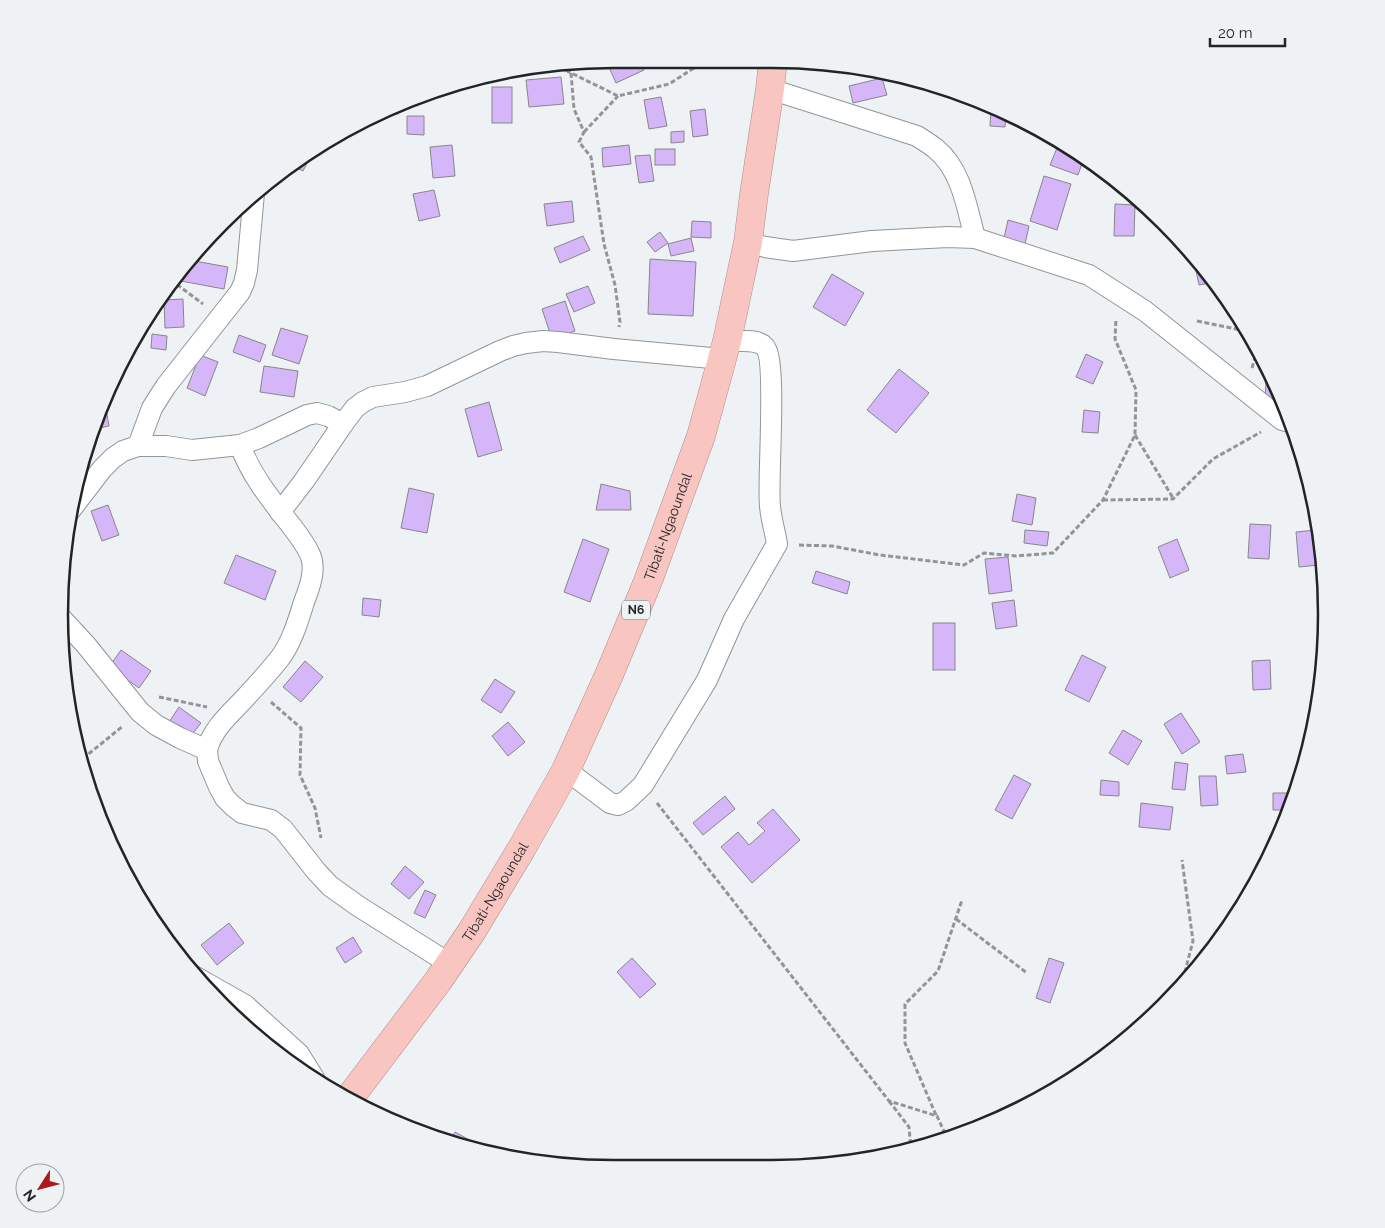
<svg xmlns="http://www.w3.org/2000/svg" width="1385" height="1228" font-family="Raleway,sans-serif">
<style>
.building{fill:#d5b7f9;stroke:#888689}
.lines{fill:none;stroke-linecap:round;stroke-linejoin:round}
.street-casing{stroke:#929597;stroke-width:22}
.highway-casing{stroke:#ae8d8a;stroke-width:29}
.path{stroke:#929496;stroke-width:3;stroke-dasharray:5 2.5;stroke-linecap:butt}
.street{stroke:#fff;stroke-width:20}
.highway{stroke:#f9c5c0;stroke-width:28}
.labels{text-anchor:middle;stroke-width:4.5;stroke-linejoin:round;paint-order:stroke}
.shield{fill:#eff2f5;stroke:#606263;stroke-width:1}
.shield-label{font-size:12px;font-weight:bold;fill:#232425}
.street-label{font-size:14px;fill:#232425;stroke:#eff2f5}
.rim{fill:none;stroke:#232425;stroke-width:2.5}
</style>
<rect width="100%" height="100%" fill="#eff2f5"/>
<g class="building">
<polygon points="622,59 640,59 644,70 616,83 608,65"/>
<polygon points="561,77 564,104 529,107 526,80"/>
<polygon points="882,78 887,95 853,103 849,86"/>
<rect x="492" y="87" width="20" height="36"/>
<polygon points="661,97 667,126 649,129 644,100"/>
<polygon points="991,107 1006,114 1005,127 990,126"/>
<polygon points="705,109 708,135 693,137 690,111"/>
<polygon points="407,116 424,116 424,135 407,134"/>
<polygon points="1025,123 1046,132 1025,131"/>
<polygon points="684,131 684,142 671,143 671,132"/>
<polygon points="452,145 455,176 433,178 430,147"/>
<polygon points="629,145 631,164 603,167 602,148"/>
<polygon points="1057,148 1084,158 1078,175 1050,165"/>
<rect x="655" y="149" width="20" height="16"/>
<polygon points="311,155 303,171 293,166"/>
<polygon points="650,155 654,181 639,183 635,156"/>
<polygon points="1044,176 1071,184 1057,230 1030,221"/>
<polygon points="434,190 440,216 419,221 413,194"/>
<polygon points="572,201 574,222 547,226 544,204"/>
<polygon points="1115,204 1135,205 1134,236 1114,236"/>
<polygon points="1008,220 1029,226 1025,244 1004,238"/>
<polygon points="692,221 711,222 711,238 691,237"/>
<polygon points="660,232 668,243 655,252 647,242"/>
<polygon points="583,236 590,250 560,263 554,248"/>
<polygon points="691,238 694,251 671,256 668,244"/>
<polygon points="1193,256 1211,276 1215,282 1199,285"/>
<polygon points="650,259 696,262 693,316 648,314"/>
<polygon points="189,260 228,267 224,289 181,281 184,264"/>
<polygon points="832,274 864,293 845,326 813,307"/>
<polygon points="588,286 595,303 574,312 566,294"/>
<polygon points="183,299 184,327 165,328 164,300"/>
<polygon points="565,301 575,331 552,339 542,309"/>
<polygon points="281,328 308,336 299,364 272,355"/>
<polygon points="152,334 167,336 166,350 151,348"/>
<polygon points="239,335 266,345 260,362 233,352"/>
<polygon points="1086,354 1103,362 1093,384 1076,377"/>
<polygon points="200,355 218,362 205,396 187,388"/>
<polygon points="264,366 298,371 294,397 260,392"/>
<polygon points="899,369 929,393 896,433 867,410"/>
<polygon points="1266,382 1274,382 1281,401 1265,400"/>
<polygon points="104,397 109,426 93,429 101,401"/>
<polygon points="489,402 502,450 478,457 465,409"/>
<polygon points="1084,410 1100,412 1098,433 1082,432"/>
<polygon points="601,484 630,491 631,510 596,510"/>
<polygon points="409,488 434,494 427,533 401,528"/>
<polygon points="1017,494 1036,498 1032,525 1012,521"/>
<polygon points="108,505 119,535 102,541 91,511"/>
<polygon points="1250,524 1271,525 1269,559 1248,558"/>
<polygon points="1025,530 1049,532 1047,546 1024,543"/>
<polygon points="1316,530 1319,565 1299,567 1296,532"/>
<polygon points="583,539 609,549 590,602 564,592"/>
<polygon points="1177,539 1189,570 1170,578 1158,547"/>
<polygon points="236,555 276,571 265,600 224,583"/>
<polygon points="1008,557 1012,591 989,594 985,559"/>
<polygon points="816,571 850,582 847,594 812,583"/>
<polygon points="363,598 381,600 379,617 362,615"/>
<polygon points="1014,600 1017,626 996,629 992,603"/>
<rect x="933" y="623" width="22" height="47"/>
<polygon points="121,650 151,671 139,688 109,667"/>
<polygon points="1082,655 1106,667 1089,702 1065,690"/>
<polygon points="1270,660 1271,689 1253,690 1252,661"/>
<polygon points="305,661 323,677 301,702 283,687"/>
<polygon points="495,679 515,692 501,713 481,700"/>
<polygon points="179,707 201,723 190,737 169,722"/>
<polygon points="1181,713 1200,742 1182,754 1164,724"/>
<polygon points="508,722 525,742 508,756 492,736"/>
<polygon points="1123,730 1142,741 1128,765 1109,753"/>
<polygon points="1243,754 1246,772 1227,774 1225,756"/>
<polygon points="1175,762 1188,764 1185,790 1172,789"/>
<polygon points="1014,775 1031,784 1012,819 995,810"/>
<polygon points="1199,776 1216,776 1218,805 1201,806"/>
<polygon points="1101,780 1119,782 1119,796 1100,795"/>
<polygon points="1273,793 1297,793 1289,810 1273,810"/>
<polygon points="725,796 735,809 703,835 693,823"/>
<polygon points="1141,803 1173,807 1170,830 1139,827"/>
<polygon points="773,809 800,840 752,883 721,847 738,832 749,845 765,831 757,823"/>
<polygon points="405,866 424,882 409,899 391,884"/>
<polygon points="425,890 436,895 425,918 414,913"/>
<polygon points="229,923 244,943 217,965 201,945"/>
<polygon points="353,937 362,952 345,963 336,948"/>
<polygon points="632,958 656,984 640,998 617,972"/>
<polygon points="1049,958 1064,963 1050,1003 1036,998"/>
<polygon points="455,1132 475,1143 471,1150 449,1142"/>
</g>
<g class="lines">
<defs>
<g id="street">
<path d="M770,89L917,136C923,140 930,144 936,149C962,170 967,209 975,238"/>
<polyline points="748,242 765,247 793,251 872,241 948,237 975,238 1089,275 1145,311 1282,420 1289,422"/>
<polyline points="138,446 152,408 166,386 240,292 244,283 247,270 254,193"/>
<polyline points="69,512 102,469 113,458 123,451 138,446 166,446 192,450 240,445 259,438 307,415 317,413 328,416 343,424 355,408 363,402 373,397 405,392 427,386 500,351 513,346 526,343 543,341 558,342 614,349 722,359"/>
<polyline points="280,512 304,481 343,424"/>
<polyline points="62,619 86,645 140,712 156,725 180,738 207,750 208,761 219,787 225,798 233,806 242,813 271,820 283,829 316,871 330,886 358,906 450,964"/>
<path d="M207,750C212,729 231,713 245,698C257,685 269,672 280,658C292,642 298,621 304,602C309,589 316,571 311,557C307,546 294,529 286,519C268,496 250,473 240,445"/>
<path d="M566,770L610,803L618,805L626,801L643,785L707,680L734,619L777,544C775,531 771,519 770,506C767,480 778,358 764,346C755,338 738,342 727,341"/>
<polyline points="194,976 245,1005 299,1054 314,1078"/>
</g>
<g id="highway">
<path id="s1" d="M348,1100L438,981L472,931L522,848L566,770L609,675L648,581L701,436L727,341L748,242L754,194L770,89L773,60"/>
</g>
</defs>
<use href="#street" class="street-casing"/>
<use href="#highway" class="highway-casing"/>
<g class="path">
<polyline points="561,66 561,68 618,96 669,84 702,63 747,62"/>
<polyline points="571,73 574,109 584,132 579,142 591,157 604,244 615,285 620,322 619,327"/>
<polyline points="387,109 401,114"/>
<polyline points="584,132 618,96"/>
<polyline points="171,280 203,304"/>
<polyline points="1197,321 1246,331"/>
<polyline points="1252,368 1257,350"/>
<polyline points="1135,435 1173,498"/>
<polyline points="1103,500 1173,499 1213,459 1261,432"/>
<polyline points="799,545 832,546 880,555 964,565 984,553 1016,556 1053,553 1103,500 1135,435 1136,390 1115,339 1116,319"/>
<polyline points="159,697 207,707"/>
<polyline points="271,702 301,728 300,775 315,808 321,838"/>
<polyline points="82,767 86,756 123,726"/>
<polyline points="657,803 889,1101 937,1116 947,1138"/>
<polyline points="956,919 1027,973"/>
<polyline points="1181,987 1193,941 1182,860"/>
<polyline points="889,1101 909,1127 911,1151"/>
<polyline points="936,1115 905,1043 905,1004 938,971 962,900"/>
</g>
<use href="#street" class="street"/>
<use href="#highway" class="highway"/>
</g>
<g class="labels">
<rect class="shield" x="622" y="600.5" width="28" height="19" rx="4"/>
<g class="shield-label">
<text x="636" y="614">N6</text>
</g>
<g class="street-label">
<text dy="5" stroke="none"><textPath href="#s1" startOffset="660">Tibati-Ngaoundal</textPath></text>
<text dy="5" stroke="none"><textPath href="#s1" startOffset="255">Tibati-Ngaoundal</textPath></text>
</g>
</g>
<path d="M0 0H1385V1228H0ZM614 68H772A546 546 0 0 1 1318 614V614A546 546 0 0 1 772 1160H614A546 546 0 0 1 68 614V614A546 546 0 0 1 614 68Z" fill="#eff2f5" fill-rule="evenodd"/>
<path class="rim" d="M614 68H772A546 546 0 0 1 1318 614V614A546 546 0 0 1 772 1160H614A546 546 0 0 1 68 614V614A546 546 0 0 1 614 68Z"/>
<g transform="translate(40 1188) rotate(234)"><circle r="24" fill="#eff2f5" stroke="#9da0a2"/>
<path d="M0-4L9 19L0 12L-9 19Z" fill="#ac191a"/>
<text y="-8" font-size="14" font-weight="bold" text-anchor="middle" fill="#232425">N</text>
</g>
<path d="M1210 38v8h75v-8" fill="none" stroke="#232425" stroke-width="2.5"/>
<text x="1218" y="38" font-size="15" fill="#232425" stroke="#eff2f5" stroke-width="4" paint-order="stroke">20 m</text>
</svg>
